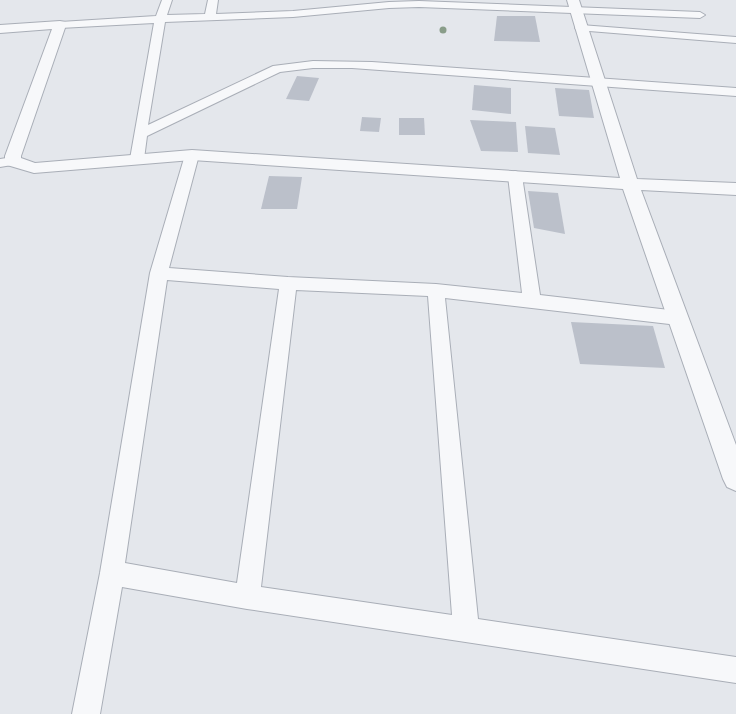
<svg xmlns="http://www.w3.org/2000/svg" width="736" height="714" font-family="Figtree,sans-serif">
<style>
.building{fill:#bbc0ca}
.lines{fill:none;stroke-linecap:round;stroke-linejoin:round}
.minor-casing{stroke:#a9aeb7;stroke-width:2}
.tertiary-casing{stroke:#a9aeb7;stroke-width:2}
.minor{fill:#f7f8fa;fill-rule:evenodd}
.tertiary{fill:#f7f8fa;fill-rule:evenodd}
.tree{fill:#899d89}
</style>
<rect width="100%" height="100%" fill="#e4e7ec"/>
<g class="building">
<polygon points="497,16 535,16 540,42 494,41"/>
<polygon points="297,76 319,78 309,101 286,99"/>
<polygon points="474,85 511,88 511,114 472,110"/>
<polygon points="555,88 589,90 594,118 559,116"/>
<polygon points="362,117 381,118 379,132 360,131"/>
<polygon points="399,118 424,118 425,135 399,135"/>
<polygon points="470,120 516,122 518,152 481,151"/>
<polygon points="525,126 555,128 560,155 528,153"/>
<polygon points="269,176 302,177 297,209 261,209"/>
<polygon points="528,191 558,193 565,234 534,228"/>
<polygon points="571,322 653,326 665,368 580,364"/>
</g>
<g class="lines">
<defs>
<g id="minor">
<polygon points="162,0 172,0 167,15 205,14 208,0 218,0 216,14 293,11 389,2 419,1 700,12 705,15 700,18 419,7 389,8 293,17 165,22 148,125 273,66 313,61 372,62 736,88 736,96 352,68 313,68 280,72 147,136 144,159 142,162 137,163 132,162 130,159 154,23 60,28 54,25 60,22 156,16"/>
<polygon points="581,25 736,37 736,43 577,30 575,28 577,26"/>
<path d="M192,151L197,152L199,155L169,268L288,277L436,284L522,293L508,176L510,173L515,171L520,173L522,176L540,295L678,311L684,313L687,318L684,323L678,325L445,298L478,619L736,657V683L247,609L122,587L100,714H72L100,573L150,273L185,155L187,152ZM167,280L279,289L237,583L125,563ZM296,290L428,296L452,615L261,587Z"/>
<polygon points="13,157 18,158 20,161 18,164 0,167 0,159"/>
</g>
<polygon id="tertiary" points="567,0 579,0 637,179 736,183 736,195 641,190 736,445 736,491 727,487 723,479 623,189 192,160 34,173 7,165 5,161 5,156 52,29 0,33 0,25 60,21 65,22 66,25 21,156 21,158 35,163 192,150 620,178"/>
</defs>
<use href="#minor" class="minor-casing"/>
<use href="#tertiary" class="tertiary-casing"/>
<use href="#minor" class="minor"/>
<use href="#tertiary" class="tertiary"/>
</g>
<circle class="tree" cx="443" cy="30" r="3.5"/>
</svg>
